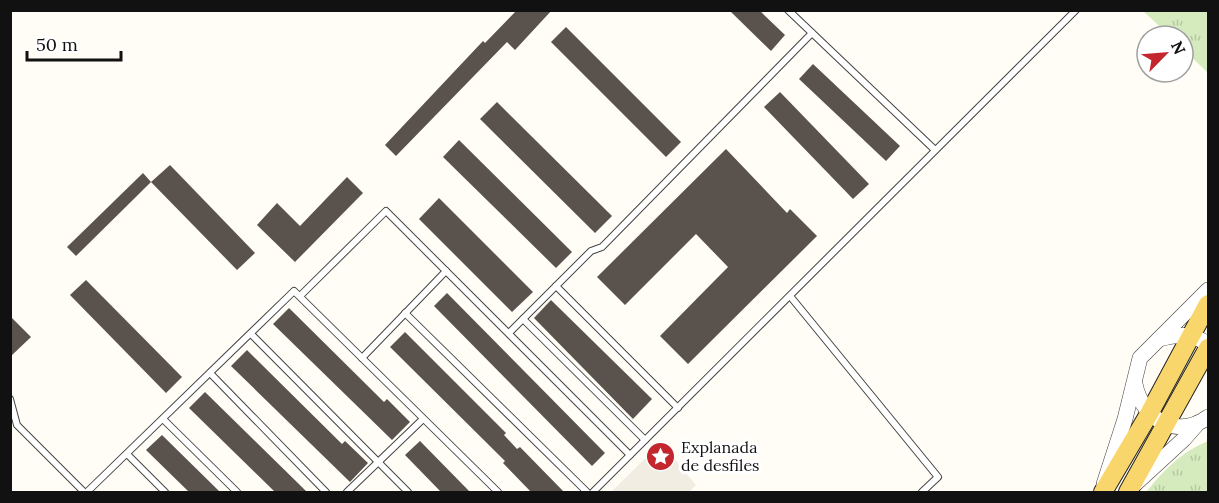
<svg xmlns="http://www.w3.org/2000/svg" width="1219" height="503" font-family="Lora,serif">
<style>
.grass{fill:url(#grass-tufts)}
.plaza{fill:#f1ede2}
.building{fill:#5a524d}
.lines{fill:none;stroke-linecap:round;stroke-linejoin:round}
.service-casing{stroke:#444;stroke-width:8}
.tertiary-casing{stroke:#444;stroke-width:16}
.primary-casing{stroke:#222;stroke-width:20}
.service{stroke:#fff;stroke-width:6}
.tertiary{stroke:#fff;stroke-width:15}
.primary{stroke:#f9d66b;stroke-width:18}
.labels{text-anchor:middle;stroke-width:6;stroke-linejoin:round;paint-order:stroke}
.poi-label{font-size:16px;fill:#111;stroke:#fff;text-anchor:start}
</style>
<defs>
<pattern id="grass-tufts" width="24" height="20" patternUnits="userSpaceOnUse" patternTransform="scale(1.5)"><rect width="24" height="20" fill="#d5ebbd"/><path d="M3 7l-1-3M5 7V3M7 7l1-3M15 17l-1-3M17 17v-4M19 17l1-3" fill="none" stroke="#b6c8a1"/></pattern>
</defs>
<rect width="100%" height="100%" fill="#fffdf5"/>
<g class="grass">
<polygon points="1143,11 1208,11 1208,73 1183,49 1183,36 1170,36"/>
<path d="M1208,441V492H1146C1164,470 1181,452 1208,441Z"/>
</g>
<polygon class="plaza" points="661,443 696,485 689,492 611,492"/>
<g class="building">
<polygon points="517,10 552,10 515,50 507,42 396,156 385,145 483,41 485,43"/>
<polygon points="729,10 759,10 785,35 771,51"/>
<polygon points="566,27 681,142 666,157 551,42"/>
<polygon points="813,64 900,146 886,161 799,79"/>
<polygon points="780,92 869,184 853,199 764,107"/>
<polygon points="497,102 612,216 595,233 480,119"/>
<polygon points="459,140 572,252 556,268 443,157"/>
<polygon points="726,149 787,213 790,209 817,236 688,364 660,336 728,267 696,234 625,305 597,277"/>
<polygon points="170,165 255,253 237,270 151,182"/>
<polygon points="143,173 151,182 76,256 67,247"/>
<polygon points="347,177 363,193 295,262 257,225 277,203 300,226"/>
<polygon points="439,198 533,292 512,312 419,219"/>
<polygon points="86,280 182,377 166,393 70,295"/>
<polygon points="447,293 605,453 592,466 434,306"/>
<polygon points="551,300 652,399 633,419 534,318"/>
<polygon points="289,308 384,402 387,399 410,422 392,440 273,324"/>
<polygon points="10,316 31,337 10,357"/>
<polygon points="405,332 506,433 504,435 517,449 520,447 564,492 531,492 503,463 505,461 390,347"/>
<polygon points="247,350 342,444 345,441 368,463 350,482 231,366"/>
<polygon points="205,392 307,492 275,492 189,408"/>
<polygon points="162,435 220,492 189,492 146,450"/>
<polygon points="420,441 470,492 441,492 405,455"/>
</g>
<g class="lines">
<defs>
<g id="service">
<polyline points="788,10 935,150"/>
<polyline points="556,286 678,408"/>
<polyline points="300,296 386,211 630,455"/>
<polyline points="790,296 938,477 922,492"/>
<polyline points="405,313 587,492"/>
<polyline points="523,319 645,440"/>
<polyline points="509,333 591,251 602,247 812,33"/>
<polyline points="251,334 408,492"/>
<polyline points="362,358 446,271"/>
<polyline points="210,373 326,492"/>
<polyline points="10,399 17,425 84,492"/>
<polyline points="163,419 237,492"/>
<polyline points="127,454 165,492"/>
<polyline points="87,492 294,291 498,492"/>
<polyline points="347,492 423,419"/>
<polyline points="593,492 1076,10"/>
</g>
<g id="tertiary">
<path d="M1159,339C1178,334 1192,333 1208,344"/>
<path d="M1135,384C1142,419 1177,440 1208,417"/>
<polyline points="1104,484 1125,419 1140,358 1208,290"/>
<polyline points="1135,484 1184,439 1198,423"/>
</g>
<g id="primary">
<polyline points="1103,492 1149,414 1208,304"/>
<polyline points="1128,492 1208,348"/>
</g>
</defs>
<use href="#service" class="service-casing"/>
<use href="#tertiary" class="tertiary-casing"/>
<use href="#primary" class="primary-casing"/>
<use href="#service" class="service"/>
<use href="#tertiary" class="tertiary"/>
<use href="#primary" class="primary"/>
</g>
<defs>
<symbol id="sight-disc" viewBox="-11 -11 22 22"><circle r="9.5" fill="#c4262e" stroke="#fff"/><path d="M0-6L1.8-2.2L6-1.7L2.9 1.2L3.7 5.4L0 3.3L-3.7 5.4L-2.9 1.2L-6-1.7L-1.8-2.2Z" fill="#fff"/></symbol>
</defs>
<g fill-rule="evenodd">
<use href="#sight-disc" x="644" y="440" width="33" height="33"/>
</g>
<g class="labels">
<g class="poi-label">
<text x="681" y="453">Explanada<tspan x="681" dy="18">de desfiles</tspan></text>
</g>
</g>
<rect width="1219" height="503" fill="none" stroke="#111111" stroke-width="24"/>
<g transform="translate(1165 54) rotate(65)"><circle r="28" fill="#ffffff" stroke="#a0a0a0" stroke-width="1.5"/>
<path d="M0-4.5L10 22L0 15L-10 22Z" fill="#c4262e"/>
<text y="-9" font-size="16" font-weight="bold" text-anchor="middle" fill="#111111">N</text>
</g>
<path d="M27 51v9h94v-9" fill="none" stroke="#111111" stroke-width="3"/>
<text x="36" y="51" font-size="18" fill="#111111" stroke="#ffffff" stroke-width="4.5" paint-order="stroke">50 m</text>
</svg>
